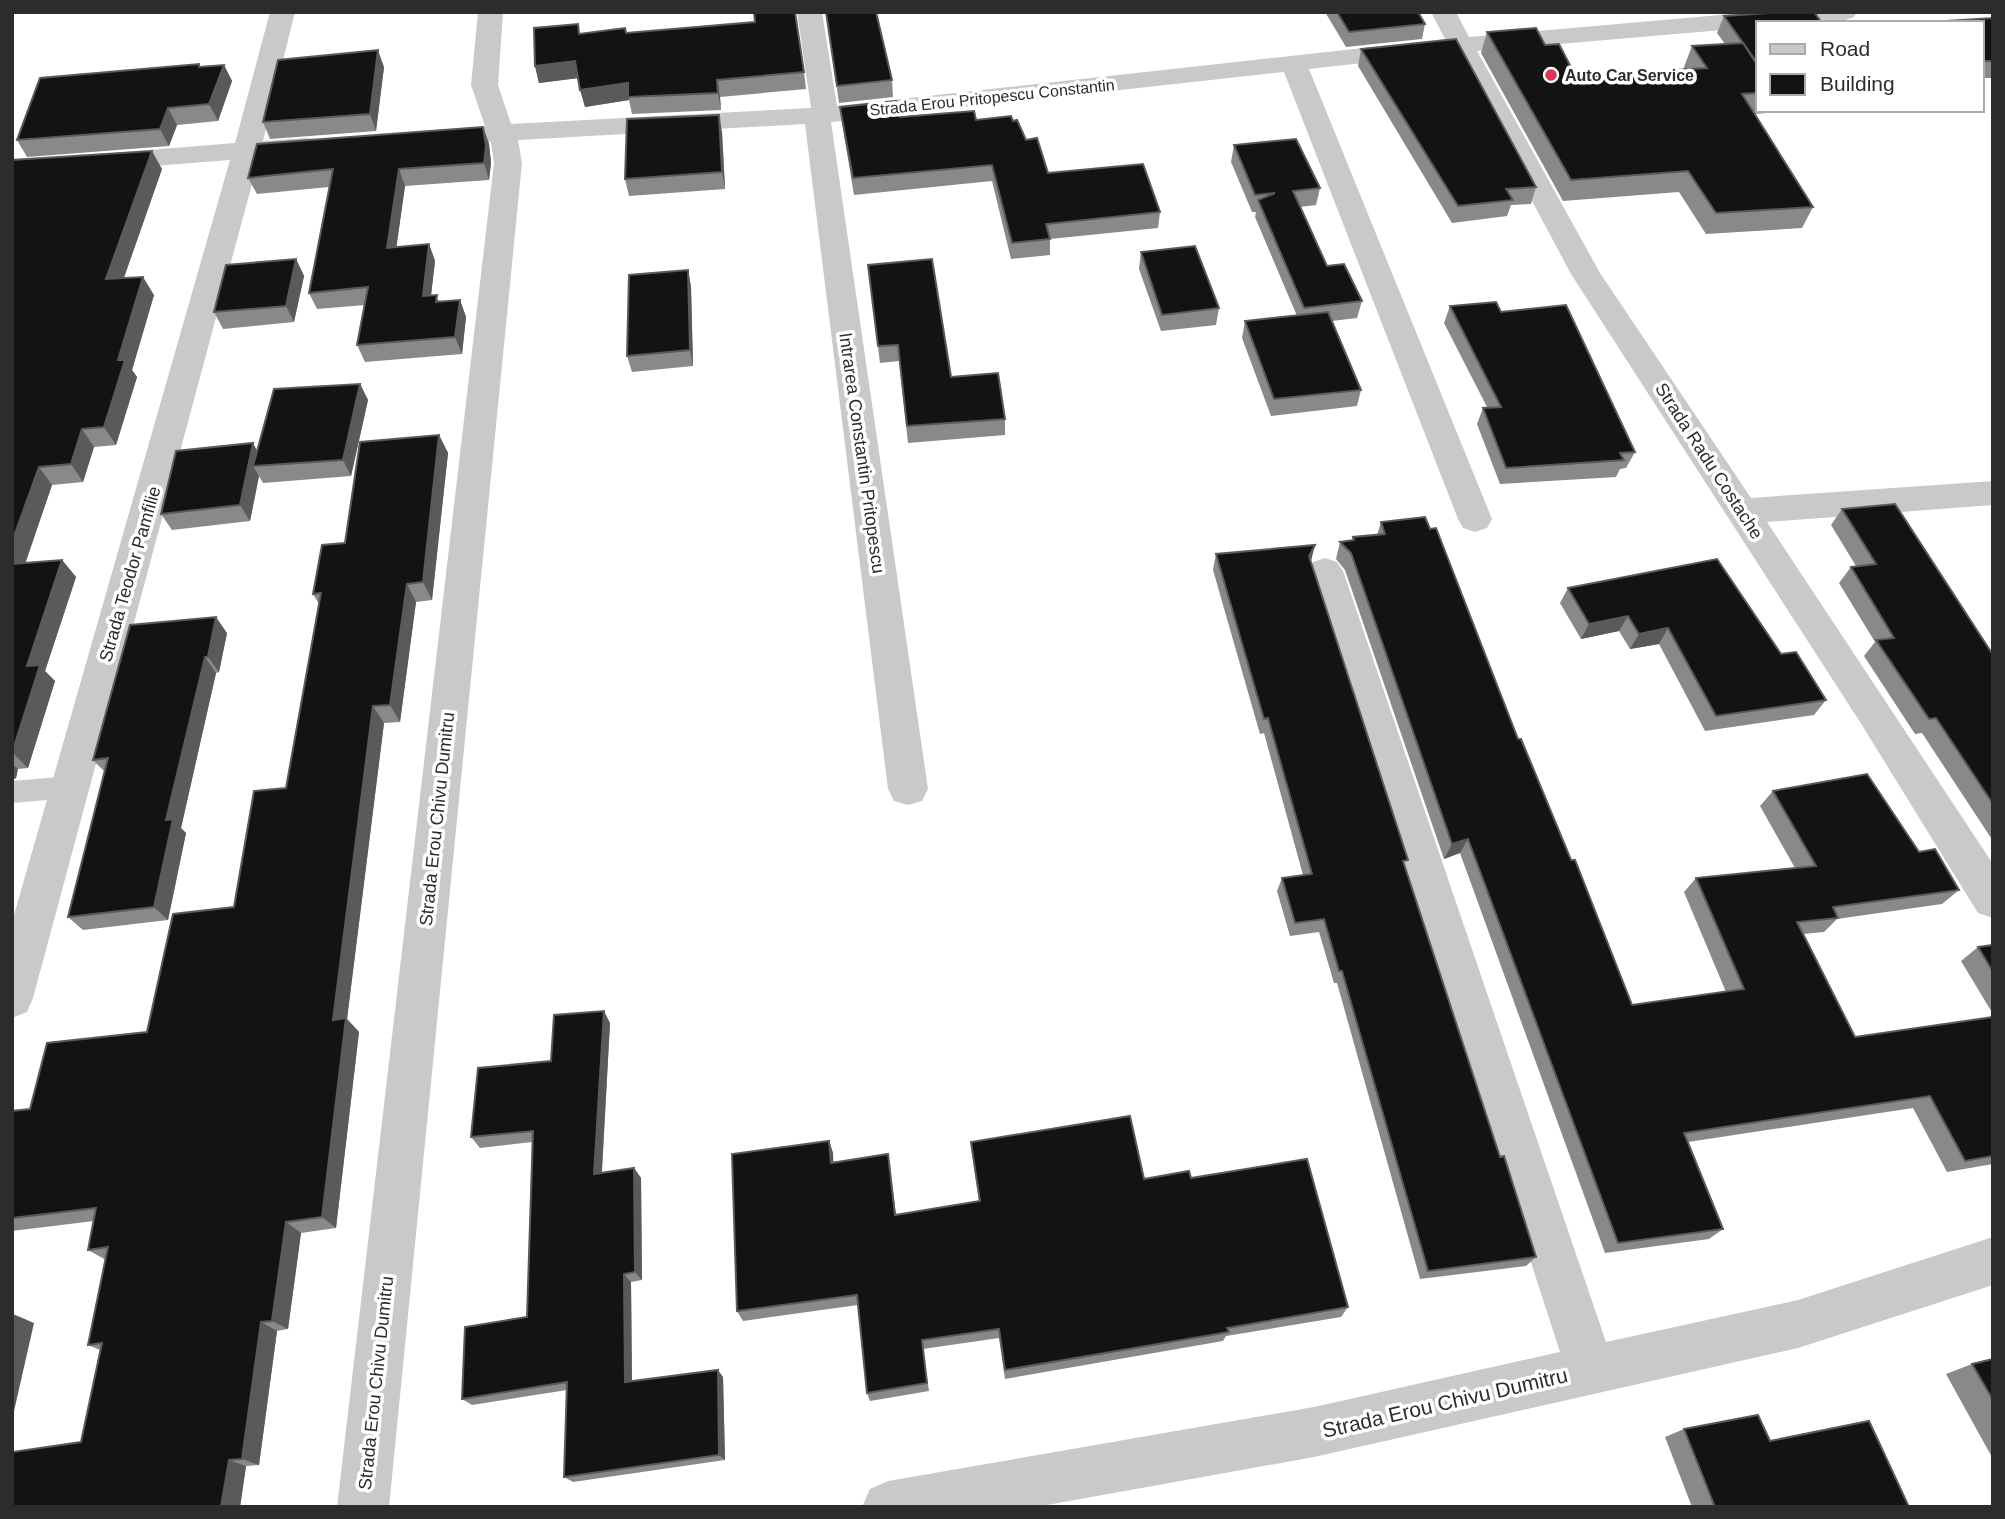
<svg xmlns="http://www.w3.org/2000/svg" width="2005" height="1519" font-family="Arial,sans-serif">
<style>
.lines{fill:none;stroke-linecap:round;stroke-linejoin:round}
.lane{fill:#c9c9c9;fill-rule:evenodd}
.street{fill:#c9c9c9;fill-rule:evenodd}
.wall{fill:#898989}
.shaded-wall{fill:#5a5a5a}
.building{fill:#131313;stroke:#5a5a5a;stroke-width:2}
.poi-dot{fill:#dd355a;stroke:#fff;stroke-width:2.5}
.labels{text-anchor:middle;stroke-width:7;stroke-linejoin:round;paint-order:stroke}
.far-poi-label{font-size:16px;font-weight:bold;fill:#2c2c2c;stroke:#fff;text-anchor:start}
.far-street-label{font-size:16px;fill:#2c2c2c;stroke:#fff}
.street-label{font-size:18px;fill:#2c2c2c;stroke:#fff}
.near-street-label{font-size:21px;fill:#2c2c2c;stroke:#fff}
</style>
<rect width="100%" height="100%" fill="#fff"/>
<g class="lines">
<polygon class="lane" points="71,776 80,779 84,787 80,795 71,798 12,803 12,781"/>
<g class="street">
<polygon points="270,12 295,12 263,141 307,138 317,140 321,146 317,152 259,158 33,998 27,1012 12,1018 12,922 230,160 12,177 12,161 235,143"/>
<polygon points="478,12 503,12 498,85 511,124 811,108 797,12 822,12 837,106 1445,39 1431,12 1456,12 1469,37 1754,12 1857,12 1854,17 1845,20 1758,23 1758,27 1477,51 1600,273 1751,498 1993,481 1993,505 1767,522 1993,864 1993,918 1978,913 1860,722 1571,274 1453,53 1309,69 1492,519 1487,528 1475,532 1463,528 1458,519 1284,72 831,122 928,789 922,801 908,805 894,801 888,789 805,124 518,140 522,163 389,1507 337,1507 494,163 491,142 433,145 423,143 419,137 423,131 485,126 471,85"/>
<polygon points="1325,558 1337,562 1343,571 1606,1342 1798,1300 1993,1237 1993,1285 1798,1348 1314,1457 1036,1507 862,1507 870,1489 888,1481 1314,1407 1560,1352 1307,571 1313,562"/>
</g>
</g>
<g class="wall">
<polygon points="826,12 892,80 893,97 839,103"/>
<polygon points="1325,12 1418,12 1425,24 1422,39 1346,47"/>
<polygon points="1724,16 1758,23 1758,110 1767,110 1766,113 1754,114 1813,207 1802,228 1706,234 1679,192 1563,201 1481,53 1487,32 1545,45 1575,75 1685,69 1684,67 1692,46 1725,44 1717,33"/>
<polygon points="1993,18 1993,78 1982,78 1982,23 1927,23 1928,22"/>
<polygon points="581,33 626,33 804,72 806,89 720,97 721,110 632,114 629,100 585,107 578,78 539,83 535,66"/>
<polygon points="1361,49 1536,187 1531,204 1511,205 1507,216 1452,223 1358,66"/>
<polygon points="224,65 232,81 218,121 177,125 169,146 27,157 17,140 201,67"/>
<polygon points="384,67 376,131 270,139 263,122"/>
<polygon points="840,107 900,117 1013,121 1048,173 1160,212 1158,228 1050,239 1050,255 1011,259 992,181 854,195 842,123"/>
<polygon points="483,127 489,144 491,163 489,180 405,186 396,247 429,244 435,261 431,295 440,301 460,300 466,317 462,354 365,362 357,345 365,305 317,309 309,293 329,187 257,194 248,178"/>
<polygon points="722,132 725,189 629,196 625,179"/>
<polygon points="1234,145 1320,188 1316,205 1300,207 1327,266 1362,301 1357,318 1332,321 1361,390 1357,406 1271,416 1242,338 1245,321 1297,316 1255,217 1256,212 1252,212 1231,162"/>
<polygon points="12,160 162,169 124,278 154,295 132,370 137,377 116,445 94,447 83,482 52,485 25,563 62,560 76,577 45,671 55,681 28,768 18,769 16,778 12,780"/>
<polygon points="1141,252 1219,308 1216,325 1161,331 1139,269"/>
<polygon points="296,259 304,276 294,322 223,329 214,312"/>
<polygon points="868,265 951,377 1005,419 1005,435 908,443 899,361 880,363"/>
<polygon points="688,270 691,287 693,366 632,372 627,356"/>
<polygon points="1450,306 1501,312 1635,452 1626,468 1620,469 1616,477 1500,484 1477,424 1483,408 1487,407 1444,323"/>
<polygon points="360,384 368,400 351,476 263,483 259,476 250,521 172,530 161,514 253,443 257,451"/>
<polygon points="439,435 448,453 432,600 416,602 400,722 384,723 347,1019 359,1032 336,1228 301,1233 288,1329 277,1331 259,1465 246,1466 240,1507 12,1507 81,1442 100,1350 88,1345 106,1260 88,1250 94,1221 12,1231 12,1111 30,1109 147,1032 234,907 286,788 319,604 313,594"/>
<polygon points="1842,509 1993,655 1993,841 1922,733 1915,734 1864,656 1875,642 1839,583 1851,567 1856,566 1831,525"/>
<polygon points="1381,522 1518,739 1632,1005 1726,992 1684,892 1696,878 1795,868 1760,806 1773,791 1919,852 1959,890 1942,904 1837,919 1824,932 1803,934 1855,1037 1993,1017 1993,1164 1947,1172 1913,1108 1688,1142 1723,1229 1709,1239 1605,1253 1460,853 1444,859 1345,570 1336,559 1340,542 1352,541 1353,537 1377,535"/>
<polygon points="1216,554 1310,561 1405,867 1500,1157 1536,1257 1526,1266 1420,1279 1337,983 1334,983 1319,932 1290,936 1277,891 1282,878 1303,875 1264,733 1260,734 1213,570"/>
<polygon points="1568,588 1781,654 1826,700 1814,715 1705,731 1659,644 1630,649 1619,631 1581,639 1560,603"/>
<polygon points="227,633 219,672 216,673 181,828 186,833 168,920 83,930 68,917 105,772 93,760"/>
<polygon points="1993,945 1993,1014 1961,961 1978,947"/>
<polygon points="610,1023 602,1173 634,1168 641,1178 642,1280 631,1282 632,1381 723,1377 725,1460 573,1482 564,1477 567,1390 472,1405 462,1399 527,1317 532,1142 480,1148 471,1137 551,1061"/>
<polygon points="829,1141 833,1153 833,1162 888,1154 896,1215 979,1202 972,1154 971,1142 1144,1179 1191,1178 1348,1307 1341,1317 1226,1336 1223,1341 1005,1379 999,1338 923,1349 929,1391 870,1401 867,1393 858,1305 743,1321 737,1311"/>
<polygon points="1993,1359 1993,1459 1946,1374 1972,1364"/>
<polygon points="1684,1429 1770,1441 1909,1507 1692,1507 1665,1437"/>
</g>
<g class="shaded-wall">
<polygon points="378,50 384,67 376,131 370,114"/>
<polygon points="575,61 579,78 539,83 535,66"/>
<polygon points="224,65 232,81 218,121 209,104"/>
<polygon points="717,80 720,97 721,110 718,93"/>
<polygon points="628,83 629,100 585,107 580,90"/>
<polygon points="168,108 177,125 169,146 160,129"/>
<polygon points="719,115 722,132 725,189 722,172"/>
<polygon points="483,127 489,144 491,163 489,180 484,163"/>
<polygon points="152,151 162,169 117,297 106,279"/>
<polygon points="399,169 405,186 394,265 387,248"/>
<polygon points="429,244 435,261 429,313 423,296"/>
<polygon points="296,259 304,276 294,322 286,306"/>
<polygon points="688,270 691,287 693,366 690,350"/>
<polygon points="143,277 154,295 132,370 137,377 116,445 104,427 118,360"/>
<polygon points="460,300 466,317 462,354 455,337"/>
<polygon points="360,384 368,400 351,476 343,460"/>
<polygon points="82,429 94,447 83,482 71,464"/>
<polygon points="439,435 448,453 432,600 423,582"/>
<polygon points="253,443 262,460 253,466 259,476 250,521 240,505"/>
<polygon points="39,467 52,485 19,582 12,574 12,542"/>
<polygon points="1315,545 1311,561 1309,556"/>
<polygon points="62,560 76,577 45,671 55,681 28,768 13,753 27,666"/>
<polygon points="407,584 416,602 400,722 390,705"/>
<polygon points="1628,616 1619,631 1581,639 1589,624"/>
<polygon points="216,617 227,633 219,672 208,657"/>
<polygon points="1668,628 1659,644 1630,649 1639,634"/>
<polygon points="205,657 216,673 181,828 186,833 168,920 154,907 166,820"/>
<polygon points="373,706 384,723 347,1019 359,1032 336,1228 322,1217 333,1020"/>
<polygon points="12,764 18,769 16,778 12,780"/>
<polygon points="1468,839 1460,853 1444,859 1452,844"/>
<polygon points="604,1011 610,1023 601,1184 594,1174"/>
<polygon points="829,1141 833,1153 834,1175 831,1163"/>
<polygon points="888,1154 890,1166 897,1226 895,1215"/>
<polygon points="634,1168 641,1178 642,1280 635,1272"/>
<polygon points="286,1222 301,1233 288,1329 272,1321"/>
<polygon points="624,1274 631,1282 632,1389 625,1382"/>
<polygon points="13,1314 34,1323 12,1420 12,1316"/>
<polygon points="261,1322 277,1331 259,1465 242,1459"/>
<polygon points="718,1370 723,1377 725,1460 719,1455"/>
<polygon points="229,1460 246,1466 240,1507 221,1507"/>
</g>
<g class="building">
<polygon points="754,12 795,12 804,72 717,80 718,93 628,97 628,83 580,90 575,61 535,66 534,28 578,24 579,34 625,28 626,33 755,22"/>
<polygon points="826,12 876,12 892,80 837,86"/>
<polygon points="1337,12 1418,12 1425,24 1349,32"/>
<polygon points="1785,12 1814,12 1822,23 1758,23 1758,64 1724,16"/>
<polygon points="1993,18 1993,61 1982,61 1982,23 1929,23 1928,22"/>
<polygon points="1536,28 1545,45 1559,44 1575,75 1707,68 1692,46 1743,43 1758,66 1758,93 1742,94 1813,207 1716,213 1688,171 1571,180 1487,32"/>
<polygon points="1456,39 1536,187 1506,189 1513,200 1458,206 1361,49"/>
<polygon points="378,50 370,114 263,122 278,60"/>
<polygon points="199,64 199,67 224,65 209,104 168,108 160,129 17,140 40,78"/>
<polygon points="896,101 900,117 974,111 976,120 1011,116 1013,121 1017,120 1026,140 1037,138 1048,173 1143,164 1160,212 1046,224 1050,239 1012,243 992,165 853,178 840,107"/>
<polygon points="719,115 722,172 625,179 627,119"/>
<polygon points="483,127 486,146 484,163 399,169 387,248 429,244 423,296 437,295 436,302 460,300 455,337 357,345 368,287 309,293 333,169 248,178 257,144"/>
<polygon points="1296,139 1320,188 1293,191 1327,266 1344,264 1362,301 1304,308 1258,200 1275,193 1255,195 1234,145"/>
<polygon points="152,151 106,279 143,277 118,360 125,360 104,427 82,429 71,464 39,467 12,542 12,160"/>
<polygon points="1195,246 1219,308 1162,315 1141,252"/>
<polygon points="296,259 286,306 214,312 226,265"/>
<polygon points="932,259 951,377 998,373 1005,419 907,426 898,345 878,346 868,265"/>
<polygon points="688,270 690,350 627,356 629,275"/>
<polygon points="1496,302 1501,312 1566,305 1635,452 1620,453 1624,460 1506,468 1483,408 1501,407 1450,306"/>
<polygon points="1328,312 1361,390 1274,399 1245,321"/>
<polygon points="360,384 343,460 253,466 274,389"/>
<polygon points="439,435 423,582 407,584 390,705 373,706 333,1020 346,1018 322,1217 286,1222 272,1321 261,1322 242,1459 229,1460 221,1507 12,1507 12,1452 81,1442 102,1343 88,1345 108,1247 88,1250 96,1208 12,1218 12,1111 30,1109 47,1043 147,1032 173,914 234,907 254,791 286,788 321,593 313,594 322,545 345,543 360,442"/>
<polygon points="253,443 240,505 161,514 176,451"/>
<polygon points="1895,504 1993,655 1993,804 1936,718 1929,719 1876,640 1894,638 1851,567 1876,564 1842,509"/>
<polygon points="1425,517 1430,529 1436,528 1518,739 1521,739 1571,860 1575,860 1632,1005 1744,989 1696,878 1816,866 1773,791 1867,774 1919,852 1935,849 1959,890 1833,907 1838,918 1797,922 1855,1037 1993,1017 1993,1156 1965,1161 1930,1096 1684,1133 1723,1229 1618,1243 1468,839 1452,844 1351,553 1340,542 1354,540 1353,537 1385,534 1381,522"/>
<polygon points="1315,545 1309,556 1408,860 1403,861 1500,1157 1504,1156 1536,1257 1428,1271 1342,971 1339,971 1324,919 1295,923 1282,878 1312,874 1268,718 1264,719 1216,554"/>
<polygon points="1717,559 1781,654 1796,652 1826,700 1716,716 1668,628 1639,634 1628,616 1589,624 1568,588"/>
<polygon points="62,560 27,666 40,665 12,753 12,564"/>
<polygon points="216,617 208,657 205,657 166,820 173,819 154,907 68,917 108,758 93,760 130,625"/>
<polygon points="1993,945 1993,972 1978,947"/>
<polygon points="604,1011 594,1174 634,1168 635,1272 624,1274 625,1382 718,1370 719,1455 564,1477 567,1382 462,1399 465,1327 527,1317 533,1131 471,1137 478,1068 551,1061 554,1015"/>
<polygon points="1130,1116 1144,1179 1189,1171 1191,1178 1307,1159 1348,1307 1227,1328 1229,1332 1005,1370 999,1329 922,1340 927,1383 867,1393 857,1295 737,1311 732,1154 829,1141 831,1163 888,1154 895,1215 980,1201 971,1142"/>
<polygon points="1993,1359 1993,1400 1972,1364"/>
<polygon points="1758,1415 1770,1441 1869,1421 1909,1507 1715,1507 1684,1429"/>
</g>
<circle class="poi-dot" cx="1551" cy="75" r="7"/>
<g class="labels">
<g class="far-poi-label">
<text x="1565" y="81">Auto Car Service</text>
</g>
<g class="far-street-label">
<text transform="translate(992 97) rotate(-6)" y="6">Strada Erou Pritopescu Constantin</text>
</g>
<g class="street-label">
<text transform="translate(862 453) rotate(82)" y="6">Intrarea Constantin Pritopescu</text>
<text transform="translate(1709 461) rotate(57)" y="6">Strada Radu Costache</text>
<text transform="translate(130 574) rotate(-74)" y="6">Strada Teodor Pamfilie</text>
<text transform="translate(437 819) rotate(-84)" y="6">Strada Erou Chivu Dumitru</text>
<text transform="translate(376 1383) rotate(-84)" y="6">Strada Erou Chivu Dumitru</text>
</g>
<g class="near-street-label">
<text transform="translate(1445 1403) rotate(-13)" y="7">Strada Erou Chivu Dumitru</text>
</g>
</g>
<rect width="2005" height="1519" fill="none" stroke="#2c2c2c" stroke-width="28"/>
<rect x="1756" y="21" width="228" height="91" fill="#ffffff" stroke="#ababab" stroke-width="2"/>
<rect x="1770" y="44" width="35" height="10" fill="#c9c9c9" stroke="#ababab" stroke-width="2"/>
<text x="1820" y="56" font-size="21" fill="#2c2c2c">Road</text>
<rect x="1770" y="74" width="35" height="21" fill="#131313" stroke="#ababab" stroke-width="2"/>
<text x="1820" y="91" font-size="21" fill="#2c2c2c">Building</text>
</svg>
